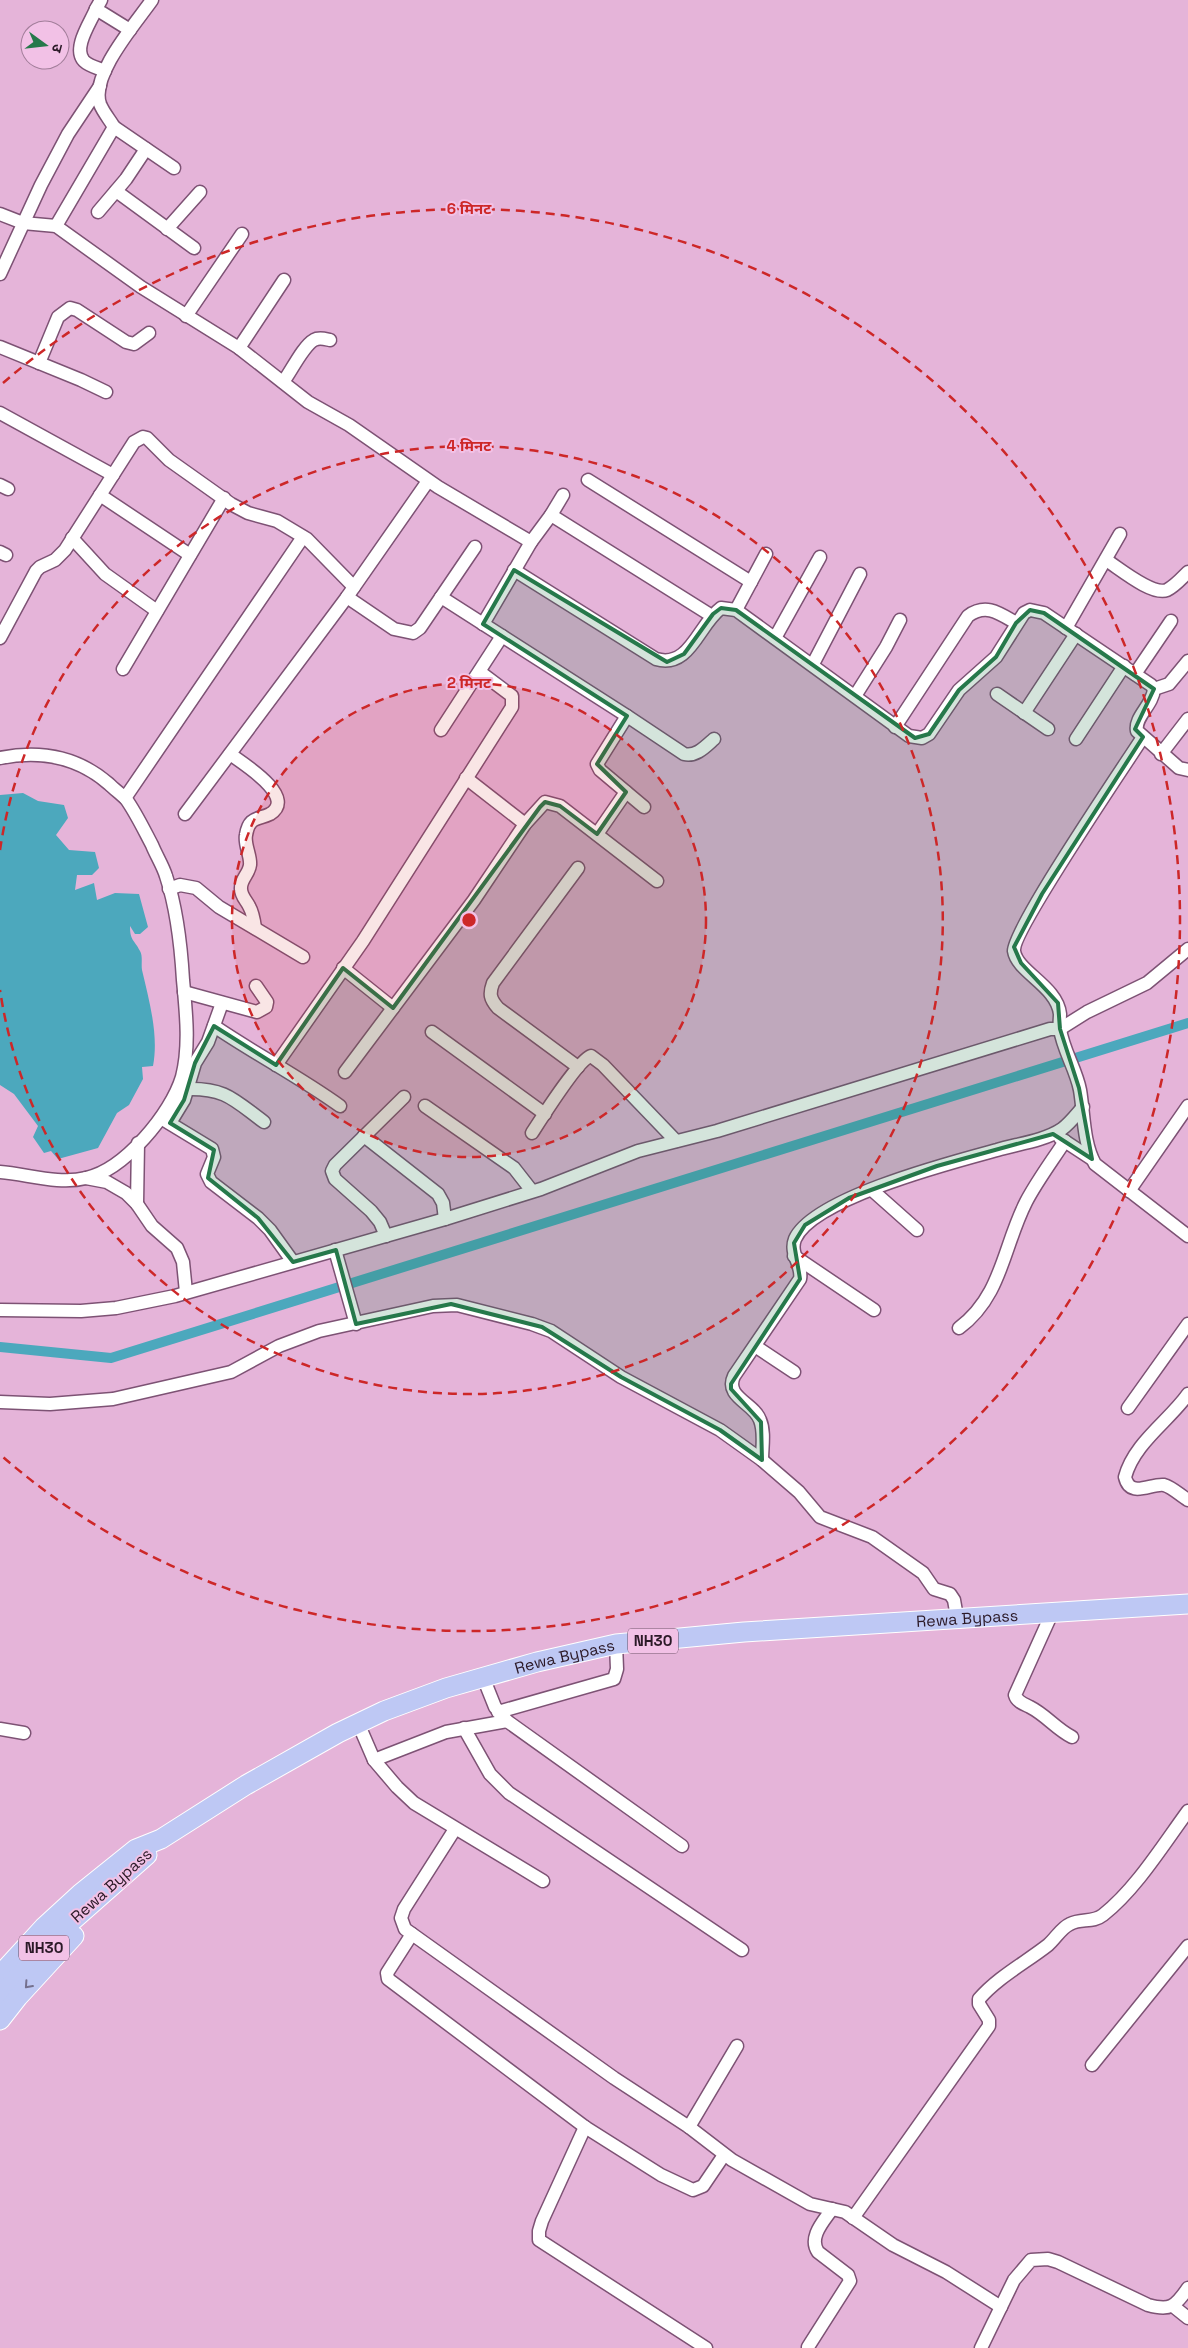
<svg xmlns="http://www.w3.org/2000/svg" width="1188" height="2348" font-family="'Space Grotesk','Noto Sans Devanagari',sans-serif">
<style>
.water{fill:#4ca8bd}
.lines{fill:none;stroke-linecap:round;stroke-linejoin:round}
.canal{stroke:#4ca8bd;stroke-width:10}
.minor-casing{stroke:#7d5274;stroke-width:15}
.highway-casing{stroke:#fff;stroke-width:21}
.minor{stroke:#fff;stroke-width:12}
.highway{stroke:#bec8f4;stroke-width:19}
.oneway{stroke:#74708e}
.marked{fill:#26794b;fill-opacity:0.2;stroke:#26794b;stroke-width:4;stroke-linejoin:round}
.ring{fill:none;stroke:#cd2728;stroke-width:2.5;stroke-dasharray:9 6}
.labels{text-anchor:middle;stroke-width:4;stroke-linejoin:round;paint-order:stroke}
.shield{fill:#f2c1e6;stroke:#674b60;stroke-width:1}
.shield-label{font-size:15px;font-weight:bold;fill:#2b1927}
.street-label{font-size:16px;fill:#2b1927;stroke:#f2c1e6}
.centre{fill:#cd2728;stroke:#f2c1e6;stroke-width:2.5}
.ring-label{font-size:15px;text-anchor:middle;font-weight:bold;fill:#cd2728;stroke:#f2c1e6;stroke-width:4;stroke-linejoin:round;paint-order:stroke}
</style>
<rect width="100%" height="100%" fill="#e5b4d9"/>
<path class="water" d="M23,793L38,801L64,805L68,818L56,835L69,850L95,852L99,868L92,875H77L75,890L94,883L97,900L115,893L139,894L148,927L140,934H135L130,926C130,941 134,939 140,951C143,956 141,964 142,970C149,1000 159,1035 153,1066L142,1067L143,1079L129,1105L117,1113L98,1148L58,1159L51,1151L44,1153L33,1137L38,1126L14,1094L0,1085V795Z"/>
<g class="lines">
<polyline class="canal" points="0,1347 111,1358 1188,1023"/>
<defs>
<g id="minor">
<polyline points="101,0 96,9 130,30"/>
<path d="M96,9C91,22 72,48 84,61C89,66 98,68 105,71"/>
<polyline points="114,127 174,168"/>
<polyline points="116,191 194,248"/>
<polyline points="98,212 126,179 146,149"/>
<polyline points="0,214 23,223 56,226 141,287 239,348 308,402 349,425 438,487 531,542 551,515 712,616"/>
<path d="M56,226L114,127C110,120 103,112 100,104C90,75 136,23 152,0"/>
<polyline points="167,229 200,192"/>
<polyline points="0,274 41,185 68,134 100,86"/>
<polyline points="186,316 242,234"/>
<polyline points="0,347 81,380 106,392"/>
<polyline points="239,348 284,280"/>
<polyline points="39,363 58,317 70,308 77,310 126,342 134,344 149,333"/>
<path d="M283,382C291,372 303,346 314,340C319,337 325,339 330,340"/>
<polyline points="0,413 113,475"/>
<polyline points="588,480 751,582"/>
<polyline points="0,485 8,489"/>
<polyline points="100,495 190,555"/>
<polyline points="551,515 563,495"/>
<polyline points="72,538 105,574 157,611"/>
<polyline points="0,552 6,555"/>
<path d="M1106,560C1119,568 1152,596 1167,590C1175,586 1182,578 1188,572"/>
<path d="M514,570L656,659C690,669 698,625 721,608L736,610L909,736L922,738L929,734L959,690L996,657L1024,613L1030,610L1044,613L1151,685L1154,689C1153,705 1134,717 1137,731L1179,768L1188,770"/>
<polyline points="347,597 394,629 413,633 420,628 475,547"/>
<path d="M441,597L627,716L684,754C696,757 705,747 714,739"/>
<polyline points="736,610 766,554"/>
<polyline points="483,624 531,542"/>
<polyline points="1066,628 1120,534"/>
<polyline points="0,638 36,571 40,567 55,560 65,550 134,442 143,437 147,438 169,460 231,504 248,513 277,521 307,539 354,587"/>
<polyline points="775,638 820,557"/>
<polyline points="813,664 860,574"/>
<polyline points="123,669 224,498"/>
<polyline points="1135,674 1171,621"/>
<polyline points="1154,689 1169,684 1188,661"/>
<polyline points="997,694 1048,729"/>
<polyline points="855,696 886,647 900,620"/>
<polyline points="1024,713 1076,634"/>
<polyline points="627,716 597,764 600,770 644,807"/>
<path d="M895,727L968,616C986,603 999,613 1016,623"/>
<polyline points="441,730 502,636"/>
<path d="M1143,737C1125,765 1012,931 1014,951C1017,972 1057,986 1060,1014C1060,1019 1059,1024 1060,1029C1063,1050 1076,1069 1080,1090C1084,1113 1083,1143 1095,1164L1188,1236"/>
<polyline points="1076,739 1124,666"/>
<path d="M230,754C242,763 298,797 270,814C258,820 249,816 246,835C244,845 251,855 250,865C249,874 240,880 241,889C241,896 246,900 249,906C253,913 254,920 255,928"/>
<polyline points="1161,754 1188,719"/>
<path d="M0,758C40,750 78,757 109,784C114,789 121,794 126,799C136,813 144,830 152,845C156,855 163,866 166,876C177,909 181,946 183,980C186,1012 190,1046 182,1077C171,1114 124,1170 86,1178C59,1185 27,1174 0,1172"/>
<polyline points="466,778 525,824"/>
<polyline points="125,798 303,537"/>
<polyline points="185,814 347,597 428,481"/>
<polyline points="597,834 626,792"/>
<polyline points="169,889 180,885 196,888 219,907 303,957"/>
<polyline points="343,968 393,1008"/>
<polyline points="184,992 257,1012 266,1007 267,1002 256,986"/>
<path d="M214,1026C255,1054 300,1077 340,1106"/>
<polyline points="432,1032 545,1114"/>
<polyline points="276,1065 363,941 512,707 512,696 480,672"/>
<path d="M578,1067L498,1008C490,999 489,994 493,983L578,868"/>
<polyline points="345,1072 474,900 525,824 545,802 560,806 657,881"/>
<path d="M187,1089C226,1088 234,1100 264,1122"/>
<polyline points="425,1106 514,1168 532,1191"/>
<polyline points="161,1118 212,1149 214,1157 207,1174 211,1182 258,1218 270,1230 293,1262"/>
<polyline points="170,1123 184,1100 195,1063 208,1042 222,1003"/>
<path d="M532,1133C541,1119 579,1059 591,1056L603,1065L676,1141"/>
<polyline points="364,1136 438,1194 443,1203 445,1219"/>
<polyline points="1060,1138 1092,1159"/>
<polyline points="86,1178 107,1182 126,1193 137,1204 152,1226 177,1248 183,1262 186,1292"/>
<polyline points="872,1190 917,1230"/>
<polyline points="1129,1191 1188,1106"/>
<polyline points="137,1204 138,1143"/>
<polyline points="386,1236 380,1222 371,1211 335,1179 332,1171 335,1165 404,1097"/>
<polyline points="335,1250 356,1324"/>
<polyline points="794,1256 874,1310"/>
<polyline points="0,1310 81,1311 116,1308 175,1296 445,1219 541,1189 638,1151 717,1131 1050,1029 1060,1029 1087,1012 1147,983 1188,949"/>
<path d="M959,1328C1002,1296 1003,1247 1026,1202C1037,1181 1052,1161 1065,1141"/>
<polyline points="755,1346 794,1372"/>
<path d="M1188,1394C1169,1421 1134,1443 1125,1477C1130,1499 1151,1483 1164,1485C1172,1487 1181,1496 1188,1500"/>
<polyline points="0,1402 50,1404 113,1399 231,1372 279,1346 319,1331 433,1306 457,1305 532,1324 551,1331 621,1377 720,1430 762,1460 799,1492 820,1517 872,1537 923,1573 934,1589 950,1594 954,1600 957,1617"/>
<polyline points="1128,1408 1188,1324"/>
<path d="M762,1460C762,1447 765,1432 760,1420C754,1403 724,1397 734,1376L800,1279C803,1265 789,1254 795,1239C813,1198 953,1162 997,1150C1017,1144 1044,1141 1062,1129C1070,1123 1076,1115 1083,1107"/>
<path d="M1052,1613L1015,1695C1017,1702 1024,1704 1030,1707C1046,1715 1056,1729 1072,1737"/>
<polyline points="483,1677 495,1707 507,1721 682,1846"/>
<polyline points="498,1712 614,1679 617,1669 616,1644"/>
<polyline points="358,1723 374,1760 397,1787 414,1803 543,1881"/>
<polyline points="464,1728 490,1774 509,1793 742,1950"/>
<polyline points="0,1729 24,1733"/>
<polyline points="374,1760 446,1732 507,1721"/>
<polyline points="455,1829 404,1909 401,1918 405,1929 614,2078 689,2127 732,2160 810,2204 845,2212 893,2245 946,2272 1001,2307"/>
<polyline points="412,1934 387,1973 388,1979 585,2127 661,2175 693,2190 703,2186 724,2155"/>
<polyline points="1092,2065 1188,1946"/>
<polyline points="585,2127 542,2221 539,2231 539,2240 706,2348"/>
<polyline points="689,2127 737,2046"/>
<path d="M853,2218L989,2026V2020L979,2004V1999C998,1977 1025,1963 1048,1945C1056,1938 1061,1928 1070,1924C1081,1918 1093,1923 1103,1915C1136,1889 1163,1845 1188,1811"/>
<polyline points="1173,2306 1188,2318"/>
<path d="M808,2347L850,2281L848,2275L818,2252C808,2237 824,2221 832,2209"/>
<path d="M981,2348L1014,2280L1031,2260L1048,2259L1058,2262L1148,2305C1170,2311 1175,2307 1188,2288"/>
</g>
<g id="highway">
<path id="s1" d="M0,1975L44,1927L80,1894L136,1849L161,1839L246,1785L338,1733L384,1711L446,1688L537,1662L616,1644L744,1632L1188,1604"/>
<polyline points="0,1997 53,1938 147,1855"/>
<polyline points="0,2020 18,1997 74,1936"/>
</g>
</defs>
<use href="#minor" class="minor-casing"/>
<use href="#highway" class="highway-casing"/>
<use href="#minor" class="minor"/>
<use href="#highway" class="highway"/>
</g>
<defs><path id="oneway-chevron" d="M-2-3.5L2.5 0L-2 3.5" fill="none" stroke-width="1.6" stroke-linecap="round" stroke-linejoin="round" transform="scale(1.25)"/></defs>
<use class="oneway" href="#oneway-chevron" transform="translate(28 1985) rotate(132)"/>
<path class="marked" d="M514,570L667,662L684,654L713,614L721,608L736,610L915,738L929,734L959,690L996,657L1016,623L1030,610L1044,613L1154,689L1135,729L1143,737L1042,894L1014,947L1021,963L1058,1003L1060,1029L1079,1088L1092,1159L1053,1134L937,1166L849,1198L805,1225L794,1243L800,1279L731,1384V1389L761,1422L762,1460L720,1430L621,1377L542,1327L451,1304L356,1324L336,1250L293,1262L258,1218L208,1178L214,1150L170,1123L184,1100L195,1063L214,1026L276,1065L343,968L393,1008L540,807L545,802L560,806L597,834L626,792L597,764L627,716L483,624Z"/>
<circle cx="469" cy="920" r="237" fill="#cd2728" fill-opacity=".12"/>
<g class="ring">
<circle cx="469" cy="920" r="237"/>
<path d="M0 850A474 474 0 1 1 0 990"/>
<path d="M3 383A711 711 0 1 1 3 1457"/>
</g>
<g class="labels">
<g class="shield">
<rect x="628" y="1628.5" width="50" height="25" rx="4"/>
<rect x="19" y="1935.5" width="50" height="25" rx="4"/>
</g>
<g class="shield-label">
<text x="653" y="1646">NH30</text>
<text x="44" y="1953">NH30</text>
</g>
<g class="street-label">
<text dy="6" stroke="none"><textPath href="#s1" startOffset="1064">Rewa Bypass</textPath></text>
<text dy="6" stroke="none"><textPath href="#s1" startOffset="659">Rewa Bypass</textPath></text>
<text transform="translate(111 1885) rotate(-42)" y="6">Rewa Bypass</text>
</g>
</g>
<circle cx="469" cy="920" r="8" class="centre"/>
<g class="ring-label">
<text x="469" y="214">6 मिनट</text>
<text x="469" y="451">4 मिनट</text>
<text x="469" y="688">2 मिनट</text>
</g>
<g transform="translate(45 45) rotate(105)"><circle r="24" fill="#f2c1e6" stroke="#a27e9a"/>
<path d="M0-4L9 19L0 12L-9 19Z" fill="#26794b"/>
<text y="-8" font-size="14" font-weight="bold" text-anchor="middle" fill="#2b1927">उ</text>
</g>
</svg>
